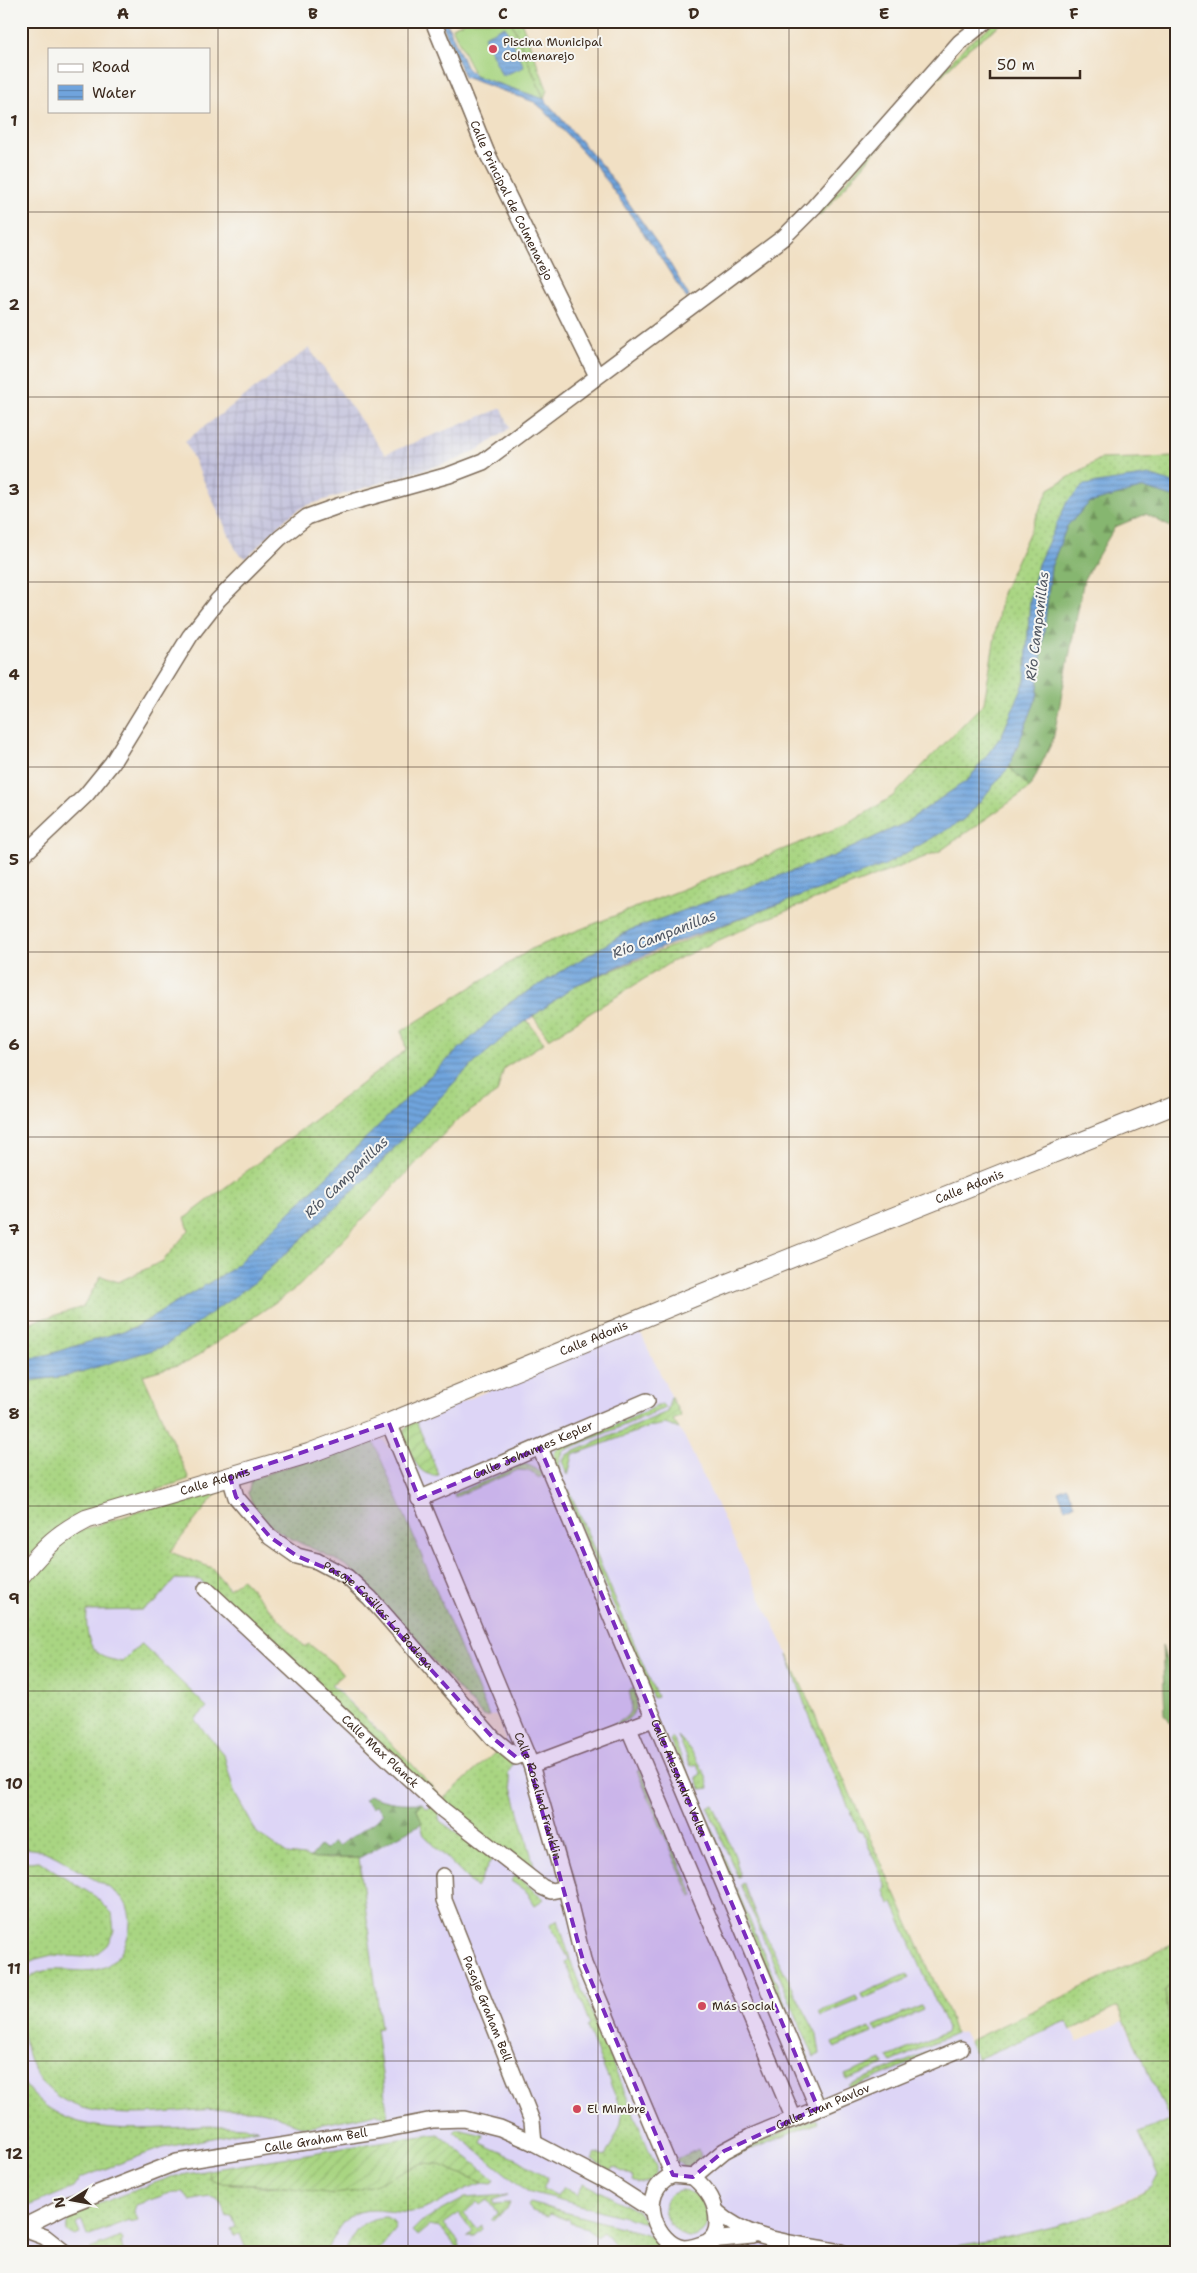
<svg xmlns="http://www.w3.org/2000/svg" width="1197" height="2273" font-family="'Shantell Sans',sans-serif">
<style>
.built{fill:#ddd5f6}
.industrial{fill:url(#industrial-grid)}
.grass{fill:url(#grass-dots);stroke:#728050}
.forest{fill:url(#forest-firs);stroke:#607047}
.garden{fill:url(#garden-furrows);stroke:#728050}
.pitch{fill:#a9d582;stroke:#728050}
.water{fill:url(#water-rules);stroke:#56677e}
.lines{fill:none;stroke-linecap:round;stroke-linejoin:round}
.minor-casing{stroke:#7b6a58;stroke-width:18}
.major-casing{stroke:#7b6a58;stroke-width:21}
.minor{stroke:#fff;stroke-width:15}
.major{stroke:#fff;stroke-width:19}
.marked{fill:#7b2cbf;fill-opacity:0.2;stroke:#7b2cbf;stroke-width:4;stroke-dasharray:10 6;stroke-linejoin:round}
.grid{fill:none;stroke:#3b2a1e;stroke-width:1;stroke-opacity:0.55}
.poi-dot{fill:#d1495b;stroke:#f6f6f2;stroke-width:2}
.labels{text-anchor:middle;stroke-width:4;stroke-linejoin:round;paint-order:stroke}
.poi-label{font-size:12px;fill:#3b2a1e;stroke:#f6f6f2;text-anchor:start}
.street-label{font-size:12px;fill:#3b2a1e;stroke:#f6f6f2}
.water-label{font-size:14px;font-style:italic;fill:#4e5561;stroke:#f6f6f2}
.neatline{fill:none;stroke:#3b2a1e;stroke-width:2}
.grid-label{font-size:16px;text-anchor:middle;font-weight:bold;fill:#3b2a1e}
</style>
<defs>
<pattern id="industrial-grid" width="8" height="8" patternUnits="userSpaceOnUse" patternTransform="scale(1.25)"><rect width="8" height="8" fill="#c2c1dc"/><path d="M0 4h8M4 0v8" fill="none" stroke="#a8a6bc"/></pattern>
<pattern id="grass-dots" width="8" height="8" patternUnits="userSpaceOnUse" patternTransform="scale(1.25)"><rect width="8" height="8" fill="#a9d582"/><path d="M2 2h.1M6 6h.1" fill="none" stroke="#92b770" stroke-width="1.8" stroke-linecap="round"/></pattern>
<pattern id="forest-firs" width="22" height="20" patternUnits="userSpaceOnUse" patternTransform="scale(1.25)"><rect width="22" height="20" fill="#86b670"/><path d="M5 1l3.5 6h-7zM16 11l3.5 6h-7z" fill="#6f945b"/></pattern>
<pattern id="garden-furrows" width="10" height="10" patternUnits="userSpaceOnUse" patternTransform="scale(1.25)"><rect width="10" height="10" fill="#a9d582"/><path d="M-1 1l2-2M0 10L10 0M9 11l2-2" fill="none" stroke="#92b770"/></pattern>
<pattern id="water-rules" width="6" height="5" patternUnits="userSpaceOnUse" patternTransform="scale(1.25)"><rect width="6" height="5" fill="#70a4dd"/><path d="M0 2.5h6" fill="none" stroke="#5d86b3"/></pattern>
</defs>
<rect width="100%" height="100%" fill="#f6f6f2"/>
<filter id="ink" filterUnits="userSpaceOnUse"><feTurbulence type="fractalNoise" baseFrequency=".02" numOctaves="2"/><feDisplacementMap in="SourceGraphic" scale="10" xChannelSelector="R" yChannelSelector="G"/><feConvolveMatrix kernelMatrix="1 2 1 2 8 2 1 2 1" color-interpolation-filters="sRGB"/></filter>
<filter id="wash" filterUnits="userSpaceOnUse"><feTurbulence type="fractalNoise" baseFrequency=".0096" numOctaves="4" result="noise"/><feDisplacementMap in="SourceGraphic" scale="20" xChannelSelector="R" yChannelSelector="G"/><feGaussianBlur stdDeviation="1.12" result="paint"/><feColorMatrix in="noise" values="0 0 0 0 0 0 0 0 0 0 0 0 0 0 0 0 0 1.4 0 .05"/><feComposite in="paint" operator="in"/></filter>
<g filter="url(#wash)">
<rect width="100%" height="100%" fill="#f1e0c4"/>
<polygon class="built" points="638,1328 681,1416 673,1421 684,1436 788,1655 949,2014 955,2034 963,2032 978,2059 1067,2021 1077,2042 1123,2021 1155,2085 1170,2121 1158,2175 1152,2187 1073,2223 988,2241 915,2252 21,2252 21,1582 170,1552 212,1568 230,1589 334,1686 409,1761 443,1799 497,1751 499,1753 507,1743 497,1715 483,1717 351,1569 333,1556 304,1545 280,1533 248,1493 372,1438 383,1440 389,1449 403,1442 402,1434 406,1425"/>
<polygon class="industrial" points="309,348 385,454 502,408 510,428 483,447 459,459 305,506 287,518 246,558 237,552 185,441"/>
<g class="grass">
<polygon points="511,21 521,21 547,89 544,99"/>
<polygon points="997,21 1005,21 969,48 930,87 820,216 817,214 966,45"/>
<polygon points="1176,457 1176,484 1149,475 1038,564 1030,600 1025,681 1002,735 969,779 903,824 834,856 630,930 509,1003 418,1087 232,1269 136,1327 40,1357 21,1359 21,1325 83,1307 101,1276 118,1282 163,1261 189,1230 185,1218 406,1050 402,1031 533,948 850,823 893,796 984,703 1002,593 1049,489 1100,459"/>
<polygon points="1009,767 1030,788 940,851 763,920 671,962 549,1039 533,1016 576,985 752,914 885,865 965,819"/>
<polygon points="527,1020 544,1043 504,1068 497,1093 457,1120 299,1286 188,1362 143,1375 189,1479 68,1520 21,1564 21,1382 67,1376 255,1282 364,1181 461,1075 504,1037"/>
<polygon points="662,1404 665,1408 563,1451 559,1463 561,1469 555,1471 554,1453 559,1447 566,1443 568,1446"/>
<path d="M372,1438L489,1716H483L351,1569C321,1548 284,1542 258,1514C254,1509 251,1500 248,1493L252,1479Z"/>
<polygon points="526,1464 540,1471 543,1475 539,1478 530,1471 518,1470 455,1497 454,1494 511,1470 511,1466"/>
<path d="M215,1487L219,1490L170,1552L212,1568L229,1589L242,1579L305,1647L309,1644L334,1664L343,1675L331,1685L409,1761L443,1799L497,1751L513,1764L508,1773L537,1876L450,1810L448,1803L443,1800L440,1802L200,1580L175,1579L156,1602L141,1610L87,1611C86,1625 86,1646 100,1655C105,1659 116,1660 122,1662L140,1644L143,1645L207,1707L195,1720L224,1755L234,1792L257,1833L287,1854L328,1859L359,1858L381,2028L376,2029L388,2119L378,2113C365,2115 310,2128 301,2126C288,2123 278,2114 266,2112C257,2110 248,2110 239,2110C226,2110 211,2109 198,2110C135,2115 44,2128 26,2047C22,2031 17,2008 22,1991C32,1957 74,1976 99,1969C125,1962 141,1918 121,1897C111,1887 89,1877 76,1869C56,1856 46,1849 21,1848V1582L64,1536Z"/>
<polygon points="569,1490 657,1697 653,1698 566,1492"/>
<polygon points="788,1655 949,2014 955,2034 891,2062 888,2057 946,2033 947,2028 893,1903 890,1904 885,1891 886,1886 865,1838 861,1832 859,1831 806,1708"/>
<path d="M634,1688C643,1714 626,1723 606,1731L605,1728C625,1720 636,1715 629,1691Z"/>
<path d="M678,1736C690,1748 707,1771 709,1788L701,1789L696,1777L701,1774L697,1764L691,1766Z"/>
<polygon points="673,1738 733,1879 730,1880 670,1740"/>
<polygon points="641,1770 694,1896 691,1897 637,1771"/>
<polygon points="422,1803 427,1808 432,1807 438,1813 440,1821 492,1858 476,1888 424,1835 417,1809"/>
<polygon points="713,1805 735,1856 740,1876 738,1877 708,1808"/>
<polygon points="563,1839 587,1923 583,1924 560,1840"/>
<polygon points="39,1861 96,1897 112,1913 114,1931 107,1945 95,1955 82,1957 52,1955 36,1959 21,1967 21,1863"/>
<polygon points="516,1875 544,1899 535,1905 527,1892 511,1881"/>
<polygon points="743,1883 759,1923 817,2035 820,2054 814,2057 740,1884"/>
<polygon points="736,1888 809,2060 805,2061 733,1890"/>
<path d="M558,1920L574,1971L656,2167V2174C649,2182 642,2186 632,2181L633,2177L613,2167L611,2171L592,2160L596,2153L605,2156C612,2143 623,2127 622,2112L587,2027L590,2025L566,1962L569,1959L550,1925Z"/>
<path d="M1176,1943V1979L1165,1991L1176,2061V2252H915C997,2240 1080,2229 1152,2187L1158,2175L1139,2133L1170,2120L1118,2007L1071,2030L1067,2021L977,2059L969,2041Z"/>
<polygon points="907,1974 909,1978 863,1999 861,1994"/>
<polygon points="856,1996 858,2001 821,2016 819,2012"/>
<polygon points="921,2006 923,2010 876,2031 874,2026"/>
<polygon points="870,2028 872,2033 835,2048 833,2043"/>
<polygon points="955,2041 949,2047 851,2088 849,2085"/>
<polygon points="882,2060 884,2065 847,2080 845,2075"/>
<path d="M21,2079C72,2159 182,2115 258,2129L162,2148L80,2178L73,2188L21,2209Z"/>
<polygon points="816,2118 818,2122 733,2157 732,2155"/>
<polygon points="457,2129 484,2135 481,2143 519,2160 548,2178 543,2189 557,2196 563,2187 577,2195 584,2183 639,2212 646,2223 527,2191 454,2132"/>
<polygon points="698,2149 701,2160 694,2165 685,2168 675,2160"/>
<path d="M422,2163L438,2164L484,2183C461,2188 443,2203 421,2210C409,2214 398,2212 386,2211C350,2206 340,2221 326,2252H247L240,2234L234,2235L231,2229L236,2227L232,2216L227,2217C218,2192 213,2196 190,2201L183,2192H173L136,2205L134,2211L138,2220L130,2222L129,2220L87,2236L82,2220L76,2223L80,2234L75,2236L67,2232C65,2221 71,2215 79,2211L171,2177L209,2170L210,2178L219,2183L351,2192Z"/>
<path d="M681,2190C698,2191 711,2210 707,2226C685,2263 640,2197 681,2190Z"/>
<polygon points="530,2203 643,2233 658,2239 671,2252 634,2252 630,2246 622,2252 616,2252 618,2250 603,2232 596,2237 588,2228 570,2223 570,2220 550,2213 548,2216 532,2211 528,2206"/>
<path d="M385,2217L394,2222L396,2229L377,2252H345C355,2230 360,2220 385,2217Z"/>
<polygon points="121,2237 122,2241 120,2242 124,2252 93,2252 90,2249"/>
</g>
<g class="forest">
<polygon points="1144,488 1176,498 1176,530 1146,514 1115,527 1084,579 1053,740 1030,788 1009,767 1037,697 1051,567 1067,526 1089,503"/>
<polygon points="1162,1645 1176,1695 1176,1732 1165,1715"/>
<path d="M369,1795C387,1803 403,1804 422,1803L417,1809L422,1823L359,1858H310L320,1846L325,1850L333,1842L338,1846L374,1822L383,1813L376,1805L372,1808L364,1800Z"/>
</g>
<g class="garden">
<polygon points="671,1397 681,1416 673,1420 679,1429 665,1424 649,1427 573,1455 568,1475 563,1461 566,1455 667,1412"/>
<path d="M416,1421L439,1475C418,1478 413,1457 406,1442H403C401,1430 405,1426 416,1421Z"/>
<polygon points="439,2134 495,2180 492,2184 484,2183 438,2164 422,2163 376,2184 351,2192 333,2194 278,2186 219,2183 210,2178 209,2170 392,2140"/>
<polygon points="508,2195 493,2200 493,2204 510,2203 508,2208 493,2220 491,2219 497,2213 487,2200 480,2205 477,2202 464,2213 477,2229 482,2225 482,2229 474,2236 467,2236 473,2232 459,2213 444,2224 459,2242 460,2247 457,2248 441,2228 429,2226 417,2236 412,2231 421,2222 465,2198"/>
</g>
<g class="pitch">
<polygon points="466,21 511,21 544,99 475,76 452,27"/>
<polygon points="1176,1979 1176,2061 1165,1991"/>
</g>
<g class="water">
<polygon points="441,21 446,21 466,67 475,76 544,99 559,116 604,168 662,250 689,296 687,299 658,254 596,166 543,109 534,102 464,77"/>
<polygon points="505,26 524,67 502,76 484,36"/>
<polygon points="1149,475 1176,484 1176,498 1144,488 1089,503 1067,526 1051,567 1037,697 1009,767 965,819 885,865 668,945 576,985 504,1037 461,1075 364,1181 255,1282 163,1347 67,1376 21,1382 21,1359 40,1357 136,1327 232,1269 418,1087 509,1003 630,930 834,856 903,824 969,779 1002,735 1025,681 1030,600 1038,564 1067,502 1084,485"/>
<polygon points="1067,1487 1074,1504 1065,1508 1058,1491"/>
</g>
</g>
<g filter="url(#ink)">
<g class="lines">
<defs>
<g id="minor">
<path id="s1" d="M433,21L486,151L597,376"/>
<polyline points="21,857 86,795 112,763 190,636 218,600 280,538 307,517 338,506 449,475 483,462 784,237 814,207 960,42 986,21"/>
<path id="s2" d="M389,1423L531,1765L566,1888L584,1964L673,2175"/>
<path id="s3" d="M540,1448L818,2108"/>
<path id="s4" d="M230,1477L236,1497L270,1537L297,1556L317,1561L347,1577L370,1598L493,1738L516,1757L526,1753"/>
<path id="s5" d="M419,1499L647,1401"/>
<path id="s6" d="M206,1589L443,1810L542,1887L551,1891L566,1888"/>
<polyline points="629,1729 794,2119"/>
<polyline points="531,1765 653,1719"/>
<path id="s7" d="M443,1876L444,1900L532,2121L534,2143"/>
<path d="M673,2175L693,2177C708,2190 717,2203 717,2223C717,2231 714,2238 707,2242C700,2245 692,2248 684,2248C657,2246 634,2191 673,2175Z"/>
<path id="s8" d="M693,2177L724,2151L750,2137L961,2049"/>
<path d="M717,2212C750,2242 798,2243 841,2252"/>
<path id="s9" d="M21,2228L65,2206L177,2162L382,2130L433,2120L464,2119L500,2128L534,2143L610,2183L652,2210"/>
<polyline points="21,2228 45,2237 64,2252"/>
<polyline points="712,2252 711,2240 752,2236"/>
</g>
<g id="major">
<path id="s10" d="M21,1575C45,1548 54,1536 87,1519L310,1453L389,1423L691,1298L1176,1104"/>
</g>
</defs>
<use href="#minor" class="minor-casing"/>
<use href="#major" class="major-casing"/>
<use href="#minor" class="minor"/>
<use href="#major" class="major"/>
</g>
</g>
<path class="marked" d="M389,1423L419,1499L540,1448L818,2108L724,2151L693,2177L673,2175L584,1964L526,1753L516,1757L493,1738L347,1577L297,1556L270,1537L236,1497L230,1477Z"/>
<path class="grid" d="M218,21V2252M408,21V2252M598,21V2252M789,21V2252M979,21V2252M21,212H1176M21,397H1176M21,582H1176M21,767H1176M21,952H1176M21,1137H1176M21,1321H1176M21,1506H1176M21,1691H1176M21,1876H1176M21,2061H1176"/>
<g class="poi-dot">
<circle cx="493" cy="49" r="5"/>
<circle cx="702" cy="2006" r="5"/>
<circle cx="577" cy="2109" r="5"/>
</g>
<g class="labels">
<g class="poi-label">
<text x="503" y="46">Piscina Municipal<tspan x="503" dy="14">Colmenarejo</tspan></text>
<text x="712" y="2010">Más Social</text>
<text x="587" y="2113">El Mimbre</text>
</g>
<g class="street-label">
<text dy="4" stroke="none"><textPath href="#s1" startOffset="196">Calle Principal de Colmenarejo</textPath></text>
<text dy="4" stroke="none"><textPath href="#s10" startOffset="1031">Calle Adonis</textPath></text>
<text dy="4" stroke="none"><textPath href="#s10" startOffset="626">Calle Adonis</textPath></text>
<text dy="4" stroke="none"><textPath href="#s5" startOffset="124">Calle Johannes Kepler</textPath></text>
<text dy="4" stroke="none"><textPath href="#s10" startOffset="221">Calle Adonis</textPath></text>
<text dy="4" stroke="none"><textPath href="#s4" startOffset="210">Pasaje Casillas La Bodega</textPath></text>
<text dy="4" stroke="none"><textPath href="#s6" startOffset="238">Calle Max Planck</textPath></text>
<text dy="4" stroke="none"><textPath href="#s3" startOffset="358">Calle Alesandro Volta</textPath></text>
<text dy="4" stroke="none"><textPath href="#s2" startOffset="402">Calle Rosalind Franklin</textPath></text>
<text dy="4" stroke="none"><textPath href="#s7" startOffset="141">Pasaje Graham Bell</textPath></text>
<text dy="4" stroke="none"><textPath href="#s8" startOffset="149">Calle Ivan Pavlov</textPath></text>
<text dy="4" stroke="none"><textPath href="#s9" startOffset="310">Calle Graham Bell</textPath></text>
</g>
<g class="water-label">
<text transform="translate(1037 626) rotate(-83)" y="5">Río Campanillas</text>
<text transform="translate(664 934) rotate(-21)" y="5">Río Campanillas</text>
<text transform="translate(346 1177) rotate(-44)" y="5">Río Campanillas</text>
</g>
</g>
<rect width="1197" height="2273" fill="none" stroke="#f6f6f2" stroke-width="55"/>
<rect x="48" y="48" width="162" height="65" fill="#f6f6f2" stroke="#aba49d"/>
<rect x="58" y="64" width="25" height="8" fill="#ffffff" stroke="#aba49d"/>
<text x="92" y="72" font-size="15" fill="#3b2a1e">Road</text>
<rect x="58" y="85" width="25" height="15" fill="url(#water-rules)" stroke="#aba49d"/>
<text x="92" y="98" font-size="15" fill="#3b2a1e">Water</text>
<g transform="translate(72 2200) rotate(259)" stroke="#f6f6f2" stroke-width="4" paint-order="stroke">
<path d="M0-4L9 19L0 12L-9 19Z" fill="#3b2a1e"/>
<text y="-8" font-size="14" font-weight="bold" text-anchor="middle" fill="#3b2a1e">N</text>
</g>
<path d="M990 70v8h90v-8" fill="none" stroke="#3b2a1e" stroke-width="2.5"/>
<text x="997" y="70" font-size="15" fill="#3b2a1e" stroke="#f6f6f2" stroke-width="4" paint-order="stroke">50 m</text>
<rect x="28" y="28" width="1142" height="2218" class="neatline"/>
<g class="grid-label">
<text x="123" y="19">A</text>
<text x="313" y="19">B</text>
<text x="503" y="19">C</text>
<text x="694" y="19">D</text>
<text x="884" y="19">E</text>
<text x="1074" y="19">F</text>
<text x="14" y="126">1</text>
<text x="14" y="310">2</text>
<text x="14" y="495">3</text>
<text x="14" y="680">4</text>
<text x="14" y="865">5</text>
<text x="14" y="1050">6</text>
<text x="14" y="1235">7</text>
<text x="14" y="1419">8</text>
<text x="14" y="1604">9</text>
<text x="14" y="1789">10</text>
<text x="14" y="1974">11</text>
<text x="14" y="2159">12</text>
</g>
</svg>
